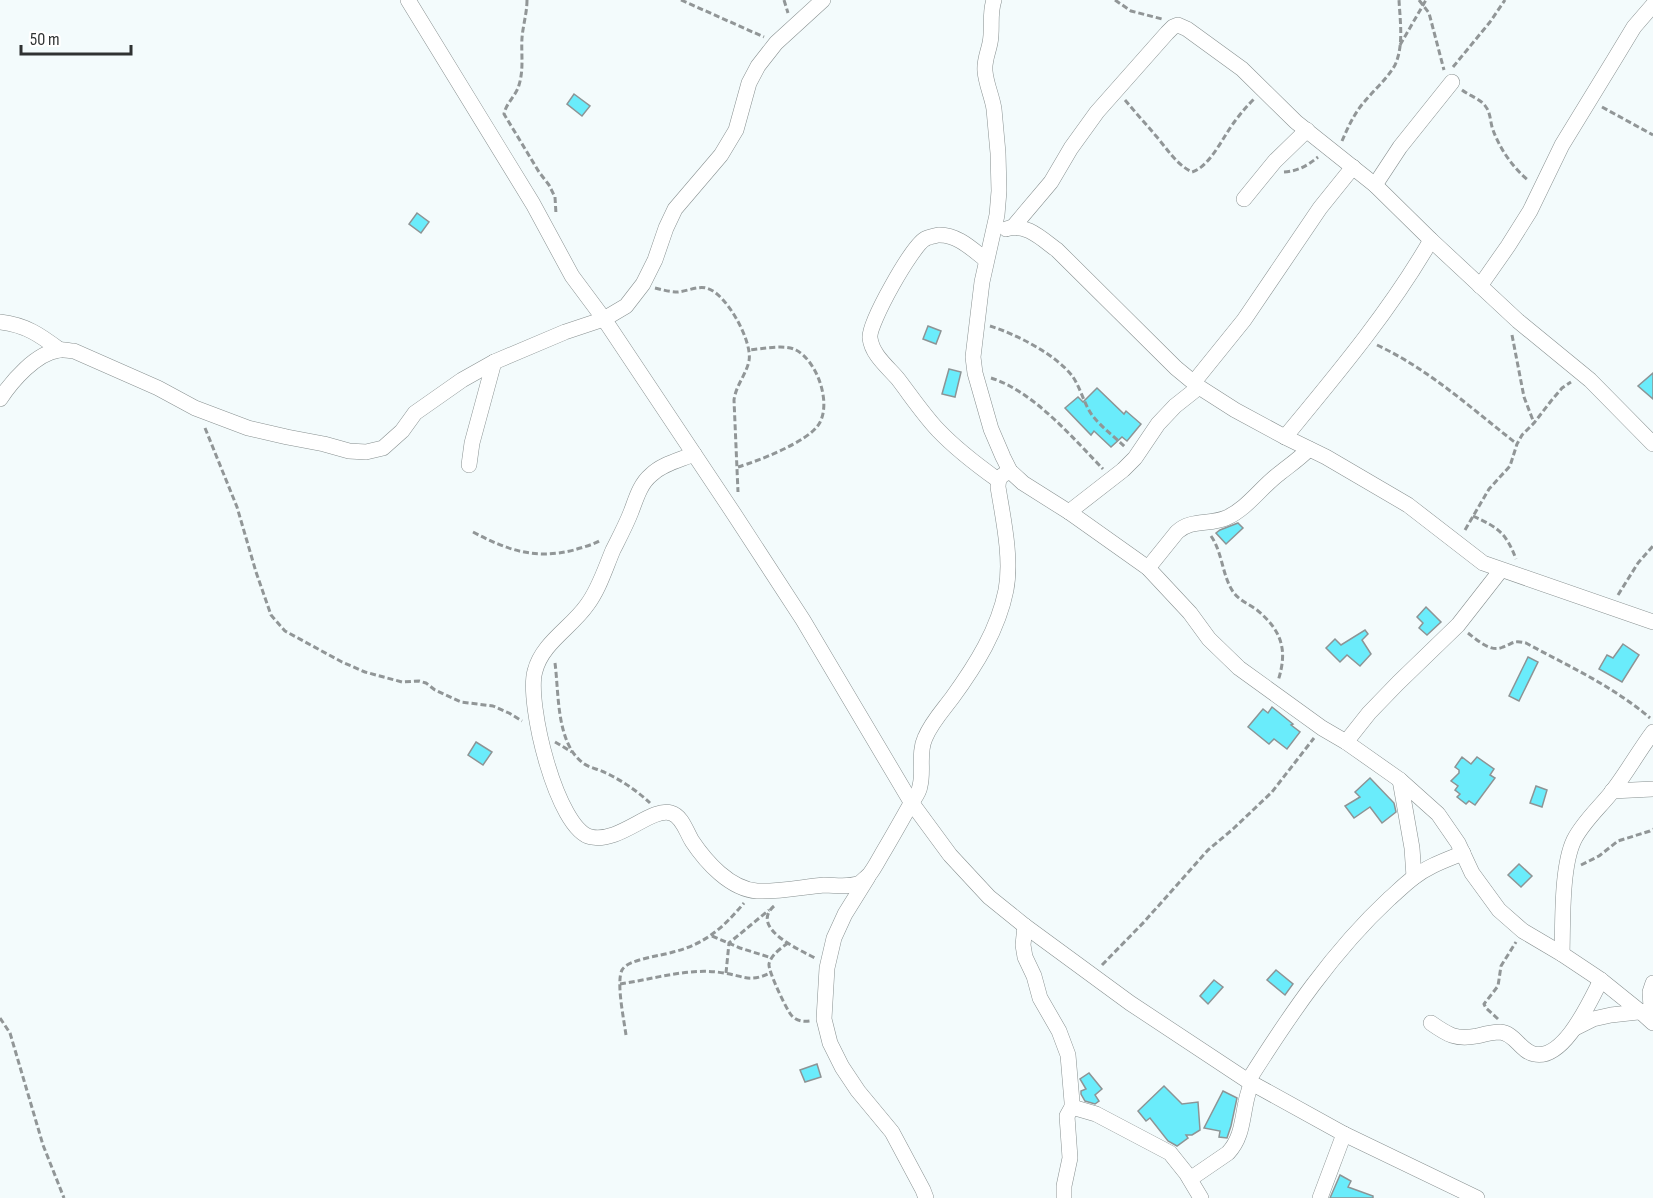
<svg xmlns="http://www.w3.org/2000/svg" width="1653" height="1198" font-family="'Sofia Sans Condensed',sans-serif">
<style>
.building{fill:#6aecfb;stroke:#8d9495;stroke-width:1.5}
.lines{fill:none;stroke-linecap:round;stroke-linejoin:round}
.minor-casing{stroke:#889090;stroke-width:16}
.path{stroke:#919697;stroke-width:3;stroke-dasharray:6 3;stroke-linecap:butt}
.minor{stroke:#fff;stroke-width:15}
</style>
<rect width="100%" height="100%" fill="#f3fbfc"/>
<g class="building">
<polygon points="574,94 590,106 582,116 567,104"/>
<polygon points="417,213 429,222 421,233 409,224"/>
<polygon points="928,326 941,331 936,344 923,339"/>
<polygon points="949,369 961,372 955,397 942,394"/>
<polygon points="1653,373 1653,399 1638,386"/>
<polygon points="1097,388 1124,414 1126,411 1141,424 1127,441 1122,437 1111,447 1094,431 1091,435 1065,408 1078,397 1083,402"/>
<polygon points="1238,523 1243,528 1226,544 1216,533 1220,530"/>
<polygon points="1426,607 1441,622 1427,635 1419,628 1423,623 1417,617"/>
<polygon points="1365,630 1368,634 1362,640 1371,654 1360,666 1347,655 1340,662 1326,648 1335,639 1341,645"/>
<polygon points="1623,644 1639,655 1622,682 1599,669 1607,655 1613,658"/>
<polygon points="1528,657 1538,662 1519,701 1509,696"/>
<polygon points="1272,707 1293,724 1291,725 1300,732 1287,749 1274,739 1269,744 1248,727 1263,709 1268,713"/>
<polygon points="476,742 492,752 483,765 468,755"/>
<polygon points="1462,757 1471,764 1477,757 1494,769 1490,775 1495,778 1475,805 1469,801 1466,804 1457,797 1460,794 1455,790 1458,786 1451,781 1459,773 1459,770 1455,767"/>
<polygon points="1370,778 1394,803 1396,812 1382,823 1370,807 1354,818 1345,806 1360,797 1355,792"/>
<polygon points="1536,786 1547,790 1542,807 1530,803"/>
<polygon points="1519,864 1532,876 1521,887 1508,875"/>
<polygon points="1276,970 1293,984 1285,995 1267,980"/>
<polygon points="1214,980 1223,987 1208,1004 1200,996"/>
<polygon points="817,1064 821,1077 805,1082 800,1070"/>
<polygon points="1089,1073 1102,1089 1095,1095 1099,1101 1095,1104 1085,1101 1081,1094 1081,1091 1086,1089 1080,1079"/>
<polygon points="1164,1086 1182,1104 1198,1102 1200,1130 1192,1135 1186,1135 1188,1138 1177,1146 1168,1141 1150,1118 1146,1121 1138,1111"/>
<polygon points="1223,1091 1237,1098 1231,1126 1227,1138 1219,1137 1220,1131 1204,1128"/>
<polygon points="1340,1175 1351,1181 1348,1187 1373,1196 1373,1198 1330,1198"/>
</g>
<g class="lines">
<defs>
<g id="minor">
<polyline points="408,0 533,204 572,276 604,319 734,514 803,620 911,802 950,855 989,897 1025,926 1130,1003 1248,1081 1344,1134 1477,1198"/>
<path d="M994,0C989,14 993,29 990,43C988,53 984,61 985,71C986,84 992,96 994,109L998,153L999,191L997,215L982,282L973,357L975,373L991,429L1003,457L1010,471L1023,483L1069,512L1148,568L1190,613L1209,639L1239,668L1322,728L1346,742L1400,780L1438,814L1458,843L1472,873L1499,910L1523,931L1562,954L1601,980L1642,1013L1653,1023"/>
<polyline points="1375,185 1400,147 1452,82"/>
<polyline points="1244,199 1275,161 1307,130"/>
<polyline points="1013,227 1051,182 1071,148 1097,112 1167,33 1173,27 1178,25 1187,29 1242,69 1296,122 1375,185 1431,240 1518,321 1590,380 1653,444"/>
<path d="M1006,229C1025,222 1042,239 1057,250L1176,368L1199,387L1235,410L1285,437L1326,457L1408,505L1483,563L1653,622"/>
<path d="M986,260C972,249 957,234 938,235C935,236 928,237 925,239C912,246 868,324 870,338C872,355 888,367 898,379C911,396 923,414 938,430C956,449 977,465 998,480"/>
<polyline points="1480,286 1508,246 1530,211 1562,145 1614,60 1634,27 1653,5"/>
<path d="M0,322C26,325 40,335 60,350"/>
<polyline points="1194,382 1244,320 1320,208 1353,167"/>
<path d="M0,399C12,381 36,353 59,350C64,349 69,351 74,351L158,388L195,408L248,428L287,437L324,444L349,451L366,452L383,448L402,431L415,413L462,380L494,362L565,332L604,319L626,306L643,284L655,260L666,228L675,209L721,155L736,130L749,83L758,66L776,43L823,0"/>
<path d="M1285,437C1337,374 1390,311 1431,240"/>
<path d="M694,454C680,460 662,464 651,475C640,484 636,499 631,512C626,525 619,538 613,550C605,569 599,589 587,605C571,628 542,643 535,671C526,702 557,830 591,837C620,843 651,807 671,813C682,816 686,831 692,841C706,862 730,889 757,891C780,892 802,887 824,885C836,885 848,888 860,883C861,882 868,876 869,875C874,869 878,861 882,854C891,839 900,823 909,807C913,799 919,794 920,786C924,770 918,753 925,738C931,723 943,710 952,698C976,665 998,630 1006,590C1012,558 1003,518 998,487C998,477 1002,475 1010,471"/>
<polyline points="469,465 472,443 494,362"/>
<polyline points="1069,512 1123,470 1135,458 1158,424 1175,406 1199,387"/>
<path d="M1148,568L1177,532C1191,519 1209,525 1226,518C1248,508 1261,487 1280,473C1290,465 1299,459 1309,449"/>
<polyline points="1346,742 1369,713 1398,683 1458,625 1501,570"/>
<polyline points="1400,780 1412,848 1414,877"/>
<polyline points="1612,791 1653,789"/>
<polyline points="868,877 845,914 834,938 827,968 824,1019 830,1043 842,1067 858,1091 892,1132 923,1190 926,1198"/>
<polyline points="1025,926 1023,945 1025,957 1034,976 1040,998 1059,1031 1068,1055 1072,1102 1072,1107 1067,1116 1070,1158 1064,1186 1064,1198"/>
<path d="M1562,954C1563,923 1561,867 1574,840C1583,822 1599,808 1611,793C1626,774 1638,752 1653,732"/>
<path d="M1431,1023C1448,1035 1456,1040 1477,1036C1485,1034 1492,1032 1500,1032C1515,1033 1520,1051 1534,1054C1564,1061 1590,1001 1601,980"/>
<polyline points="1575,1028 1593,1019 1611,1015 1647,1011 1651,1007 1650,992 1653,983"/>
<path d="M1248,1081C1289,1016 1333,951 1389,899C1397,892 1405,884 1413,878C1428,866 1446,860 1463,853"/>
<polyline points="1072,1107 1096,1114 1170,1153 1186,1173 1201,1198"/>
<path d="M1190,1179L1228,1153C1242,1138 1242,1120 1246,1102C1247,1095 1250,1089 1251,1082"/>
<polyline points="1320,1198 1344,1134"/>
</g>
</defs>
<use href="#minor" class="minor-casing"/>
<g class="path">
<path d="M527,0C527,13 523,25 522,38C521,53 524,69 519,85C516,96 506,103 504,114L539,172L549,185L555,197L556,214"/>
<polyline points="681,0 764,37"/>
<polyline points="784,0 788,13"/>
<polyline points="1115,0 1131,11 1162,19"/>
<polyline points="1419,0 1429,13 1444,70"/>
<polyline points="1400,45 1426,0"/>
<polyline points="1453,67 1490,22 1505,0"/>
<path d="M1462,90C1470,96 1481,99 1486,107C1491,114 1490,122 1493,130C1500,149 1513,168 1529,181"/>
<path d="M1125,100C1135,112 1146,124 1156,136C1168,150 1176,164 1192,172C1210,167 1224,135 1235,121C1241,113 1247,106 1254,99"/>
<polyline points="1602,107 1653,135"/>
<path d="M1342,141C1348,127 1355,112 1365,101C1375,89 1387,79 1395,65C1404,46 1400,20 1399,0"/>
<path d="M1284,172C1298,171 1307,166 1318,157"/>
<path d="M655,288C663,290 671,292 678,292C687,291 698,286 706,288C726,292 753,342 749,361C746,375 736,385 734,400L738,492"/>
<path d="M990,326C1016,334 1057,355 1073,377C1081,389 1084,404 1092,415C1101,427 1115,437 1126,448"/>
<polyline points="1512,335 1524,397 1534,423"/>
<path d="M1377,345C1430,370 1472,409 1517,444"/>
<path d="M991,378C1033,391 1073,438 1103,469"/>
<polyline points="205,428 237,507 256,572 271,615 285,631 342,662 365,672 402,682 419,681 426,683 435,690 461,702 493,706 509,713 522,721"/>
<path d="M738,467C758,461 808,442 819,424C832,403 817,361 796,350C785,344 762,349 749,350"/>
<path d="M1473,516C1499,528 1506,533 1516,559"/>
<polyline points="1465,530 1489,489 1510,466 1517,444 1522,435 1534,423 1551,401 1562,388 1571,382"/>
<path d="M473,532C507,550 535,560 574,550C583,547 593,545 601,540"/>
<path d="M1211,536C1223,553 1222,577 1234,593C1240,601 1249,604 1257,610C1282,631 1288,650 1278,681"/>
<polyline points="1618,595 1638,563 1653,546"/>
<path d="M1468,633C1477,640 1491,653 1503,647C1514,643 1513,640 1526,643C1568,666 1613,686 1650,718"/>
<path d="M555,663C559,693 556,743 583,763C588,767 597,769 604,772C621,780 636,790 650,803"/>
<polyline points="555,742 572,752"/>
<polyline points="1581,865 1599,856 1618,841 1650,831 1653,829"/>
<path d="M774,906C749,928 800,950 815,958"/>
<polyline points="712,936 740,948 772,958"/>
<path d="M788,943C781,948 771,955 769,964C768,971 787,1011 792,1016C797,1021 803,1022 810,1021"/>
<polyline points="1102,965 1144,922 1208,850 1233,829 1272,792 1314,738"/>
<polyline points="726,973 729,943 769,910"/>
<path d="M620,984C654,979 690,967 724,973C744,976 749,983 770,973"/>
<polyline points="0,1018 10,1033 43,1145 64,1198"/>
<polyline points="1498,1019 1486,1008 1484,1004 1498,986 1501,966 1516,942"/>
<path d="M626,1035C624,1020 616,982 622,970C628,959 661,956 673,952C705,944 723,928 744,903"/>
</g>
<use href="#minor" class="minor"/>
</g>
<path d="M21 45v9h110v-9" fill="none" stroke="#2f3232" stroke-width="3"/>
<text x="30" y="45" font-size="18" fill="#2f3232" stroke="#ffffff" stroke-width="4.5" paint-order="stroke">50 m</text>
</svg>
